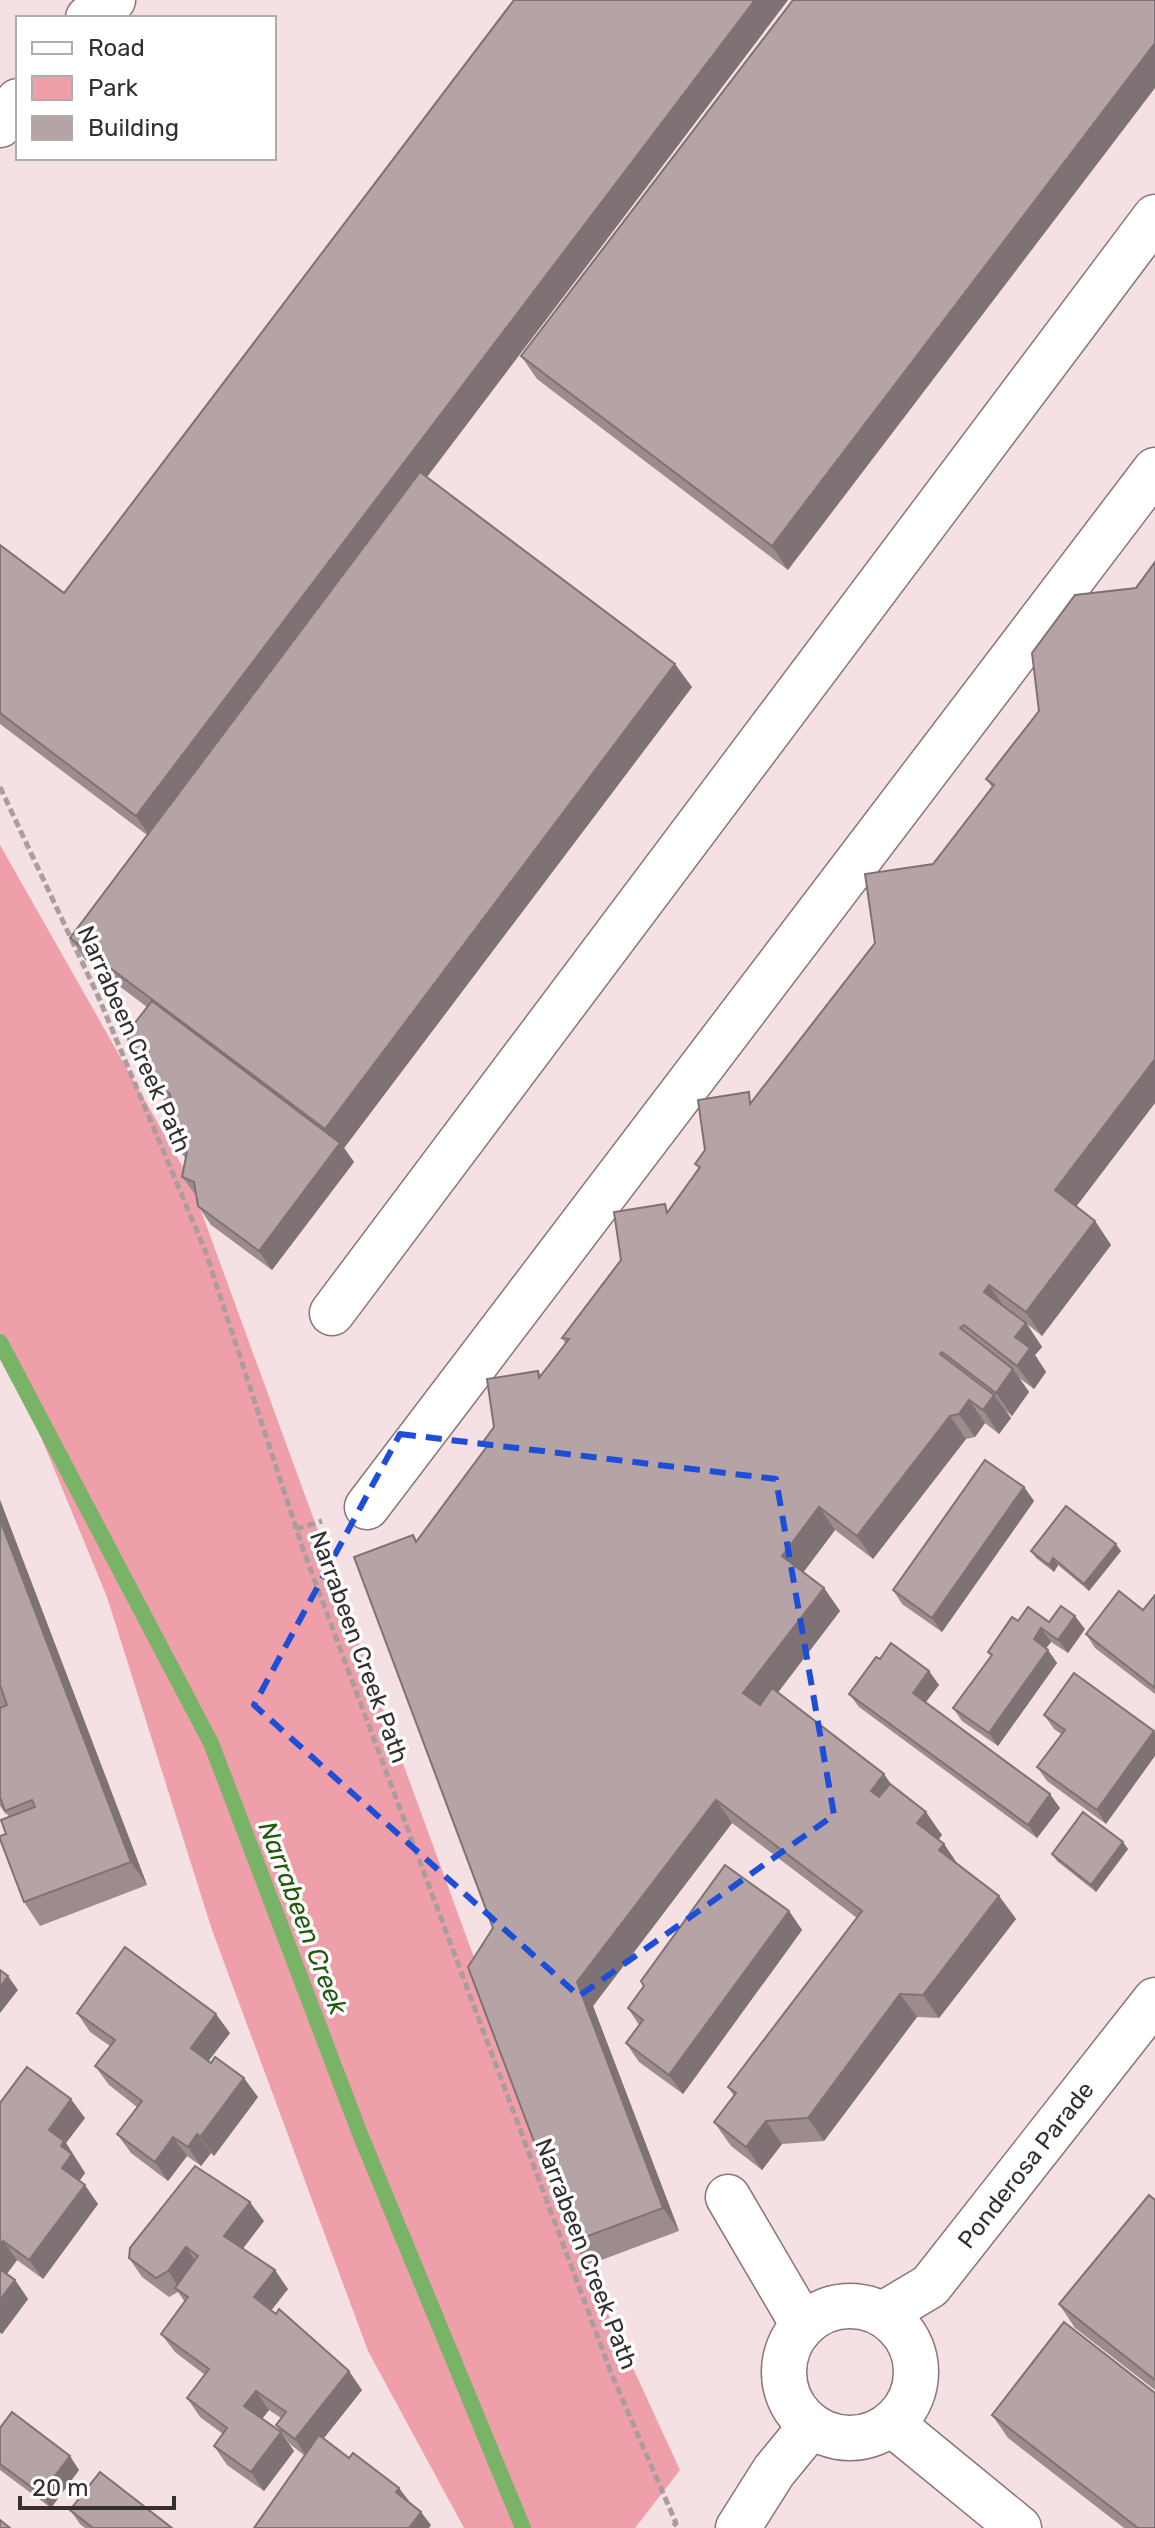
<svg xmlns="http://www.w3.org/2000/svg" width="1155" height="2528" font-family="Rubik,sans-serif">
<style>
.green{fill:#ef9faa}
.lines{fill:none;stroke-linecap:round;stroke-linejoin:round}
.stream{stroke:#79b368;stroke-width:16}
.minor-casing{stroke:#887678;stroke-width:47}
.path{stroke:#ab9c9d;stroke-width:5;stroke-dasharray:8 4;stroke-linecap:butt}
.minor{stroke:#fff;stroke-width:44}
.wall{fill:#9d8c8e}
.shaded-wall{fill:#7f7274}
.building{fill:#b6a3a5;stroke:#7f7274;stroke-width:2}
.marked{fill:none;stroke:#1d4ed8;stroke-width:6;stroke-dasharray:16 10;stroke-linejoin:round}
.labels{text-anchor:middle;stroke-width:7;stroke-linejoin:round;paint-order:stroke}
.street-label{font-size:24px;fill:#362f30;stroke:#fff}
.water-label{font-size:26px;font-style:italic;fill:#23590d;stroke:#fff}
</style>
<rect width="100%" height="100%" fill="#f5e1e3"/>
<polygon class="green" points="0,845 189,1178 590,2275 680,2470 635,2528 464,2528 368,2351 212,1930 107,1597 0,1338"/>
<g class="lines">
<polyline class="stream" points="0,1342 211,1743 360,2134 523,2528"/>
<defs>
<g id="minor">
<polyline points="88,18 113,0"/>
<polyline points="0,125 18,101"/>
<polyline points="332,1313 1155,217"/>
<polyline points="367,1507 1155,470"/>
<polyline points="728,2197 803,2325"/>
<circle cx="850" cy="2372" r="66"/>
<polyline points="883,2314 930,2286 1155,2000"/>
<polyline points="892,2424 1019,2528"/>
<polyline points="738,2528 774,2471 811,2426"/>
</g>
</defs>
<use href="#minor" class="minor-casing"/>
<g class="path">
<polyline points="0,787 98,996 205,1250 304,1552 612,2375 676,2523 671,2528"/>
<polyline points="296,1529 322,1521"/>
</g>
<use href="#minor" class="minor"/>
</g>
<g class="wall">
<polygon points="514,0 788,0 427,477 692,687 344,1148 354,1162 272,1270 211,1225 198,1206 197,1197 182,1177 186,1159 175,1144 171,1106 166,1103 153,1085 152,1071 144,1067 130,1048 147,1007 86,961 70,938 147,835 0,724 0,545 64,593"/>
<polygon points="793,0 788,570 537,379 521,356"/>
<polygon points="1155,562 1155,1103 1076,1207 1095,1221 1111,1245 1042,1336 1027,1324 1042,1347 1035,1355 1046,1372 1034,1389 1019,1378 1029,1392 1012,1416 1006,1411 1011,1418 999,1434 985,1423 975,1437 966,1439 873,1559 835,1530 803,1573 824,1588 840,1611 778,1692 892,1786 942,1835 938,1840 944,1844 957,1863 999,1896 1016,1919 939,2018 917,2017 824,2141 782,2144 762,2170 731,2146 714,2122 734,2096 728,2087 857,1918 732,1823 593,2006 679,2231 588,2265 572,2242 493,1928 413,1535 417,1541 486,1447 483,1442 538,1371 542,1376 566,1344 562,1338 669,1210 699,1169 695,1164 754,1100 875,943 933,864 992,787 986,779"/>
<polygon points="1024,1487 1034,1501 942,1632 902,1604 893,1590"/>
<polygon points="0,1500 147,1885 40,1926 24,1902 6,1834 9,1817 7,1814 6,1814 0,1806"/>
<polygon points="1031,1551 1121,1551 1089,1591 1058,1565 1054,1572 1036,1558"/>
<polygon points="1155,1595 1155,1694 1095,1648 1086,1634 1143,1610"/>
<polygon points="1018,1621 1049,1622 1085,1629 1068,1653 1051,1642 1046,1648 1057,1663 998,1746 962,1721 953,1708 991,1656 988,1652"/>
<polygon points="880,1659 929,1671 939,1685 925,1703 1060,1808 1037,1838 859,1707 849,1694"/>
<polygon points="1074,1673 1106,1824 1047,1781 1037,1767 1061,1734 1054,1729 1044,1715"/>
<polygon points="1128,1849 1096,1892 1057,1861 1052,1854"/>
<polygon points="789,1911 802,1930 683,2094 639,2062 626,2043 639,2025 628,2008"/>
<polygon points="77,2013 230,2033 208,2061 258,2097 214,2156 211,2153 201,2166 187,2156 168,2181 131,2153 117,2134 137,2107 109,2085 95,2066 110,2046 90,2032"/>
<polygon points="0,2103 85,2118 66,2143 85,2173 79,2181 98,2204 43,2279 17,2260 7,2274 15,2280 28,2299 2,2334 0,2333"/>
<polygon points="1155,2200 1155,2390 1075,2328 1059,2304"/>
<polygon points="264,2221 243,2248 288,2289 271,2310 362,2390 324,2438 349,2458 399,2488 408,2502 431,2525 305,2456 290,2444 276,2425 281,2418 269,2410 262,2419 281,2432 294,2451 264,2491 227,2465 214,2446 223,2434 200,2417 187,2398 205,2375 175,2352 161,2334 185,2302 178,2292 169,2297 142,2277 129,2258"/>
<polygon points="992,2415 1155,2528 1124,2528 1008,2438"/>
<polygon points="0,2428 79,2470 51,2508 0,2470"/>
<polygon points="70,2510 172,2528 85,2528 80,2524"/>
</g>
<g class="shaded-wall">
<polygon points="755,0 788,0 152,840 136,816"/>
<polygon points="1155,43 1155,88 788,570 772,546"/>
<polygon points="675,664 692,687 344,1148 354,1162 272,1270 259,1251 337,1147 325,1129"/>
<polygon points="1155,1059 1155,1103 1071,1213 1055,1190"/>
<polygon points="1095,1221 1111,1245 1042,1336 1026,1312"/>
<polygon points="989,1285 1005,1308 984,1292"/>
<polygon points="1026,1323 1042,1347 1035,1355 1046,1372 1034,1389 1017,1366 1015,1337"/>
<polygon points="1013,1369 1029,1392 1012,1416 996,1393"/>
<polygon points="994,1395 1011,1418 999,1434 983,1410"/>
<polygon points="969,1400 985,1423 975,1437 959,1414"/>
<polygon points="950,1416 966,1439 873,1559 857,1536"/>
<polygon points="1024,1487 1034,1501 942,1632 932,1618"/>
<polygon points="0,1500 147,1885 131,1862 0,1520"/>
<polygon points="819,1507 835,1530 798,1579 782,1556"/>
<polygon points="1116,1544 1121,1551 1089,1591 1084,1584"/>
<polygon points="1053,1558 1058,1565 1054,1572 1049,1565"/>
<polygon points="824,1588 840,1611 760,1716 743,1693"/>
<polygon points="1075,1616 1085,1629 1068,1653 1058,1640"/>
<polygon points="1041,1628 1051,1642 1043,1652 1034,1639"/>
<polygon points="1048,1650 1057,1663 998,1746 989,1733"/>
<polygon points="929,1671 939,1685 922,1707 913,1693"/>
<polygon points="1154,1731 1155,1733 1155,1756 1106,1824 1097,1810"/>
<polygon points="884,1774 900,1797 887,1814 871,1791"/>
<polygon points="1050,1794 1060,1808 1037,1838 1028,1825"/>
<polygon points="716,1800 732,1823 593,2006 679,2231 663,2208 577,1982"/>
<polygon points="926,1812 942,1835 933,1847 917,1823"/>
<polygon points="1123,1842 1128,1849 1096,1892 1091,1885"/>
<polygon points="944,1844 960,1868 939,1850"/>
<polygon points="999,1896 1016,1919 939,2018 923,1995"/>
<polygon points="789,1911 802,1930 683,2094 669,2075"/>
<polygon points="8,1976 18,1990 0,2013 0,1987"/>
<polygon points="900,1994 917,2017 824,2141 808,2118"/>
<polygon points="216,2014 230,2033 204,2067 191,2048"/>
<polygon points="244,2078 258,2097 214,2156 200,2137"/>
<polygon points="71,2099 85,2118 66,2143 85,2173 75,2187 62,2168 49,2130"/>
<polygon points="766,2121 782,2144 762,2170 746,2147"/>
<polygon points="197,2134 211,2153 201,2166 188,2147"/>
<polygon points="173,2137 187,2156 168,2181 155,2162"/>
<polygon points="85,2185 98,2204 43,2279 29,2260"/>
<polygon points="250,2202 264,2221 238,2255 224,2236"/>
<polygon points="3,2241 17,2260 2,2280 0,2276 0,2246"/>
<polygon points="186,2247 199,2266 181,2290 168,2271"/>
<polygon points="275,2270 288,2289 267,2316 254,2297"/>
<polygon points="15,2280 28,2299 2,2334 0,2332 0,2300"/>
<polygon points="349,2371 362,2390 308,2458 295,2439"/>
<polygon points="256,2391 269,2410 257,2425 244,2406"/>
<polygon points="281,2432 294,2451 264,2491 251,2472"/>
<polygon points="70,2456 79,2470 51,2508 41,2494"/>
<polygon points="399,2488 409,2501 405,2506 396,2492"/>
<polygon points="421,2512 431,2525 429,2528 409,2528"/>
</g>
<g class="building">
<polygon points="514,0 755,0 136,816 0,713 0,545 64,593"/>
<polygon points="793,0 1155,0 1155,43 772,546 521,356"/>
<polygon points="420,472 675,664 325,1129 70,938"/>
<polygon points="1155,562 1155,1059 1055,1190 1095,1221 1026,1312 989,1285 984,1292 1026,1323 1015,1337 1030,1348 1017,1366 964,1325 960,1328 1013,1369 996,1393 942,1352 940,1354 994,1395 983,1410 969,1400 959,1414 950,1416 857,1536 819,1507 782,1556 824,1588 743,1693 760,1705 772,1688 884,1774 871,1791 879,1797 890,1784 926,1812 917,1823 944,1844 939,1850 999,1896 923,1995 900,1994 808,2118 766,2121 746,2147 714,2122 736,2093 728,2087 862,1911 716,1800 577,1982 663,2208 572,2242 468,1967 493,1928 354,1557 413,1535 416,1542 488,1445 483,1442 494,1427 487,1379 538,1371 539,1378 569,1339 562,1338 621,1260 614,1212 665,1204 667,1213 700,1167 695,1164 705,1150 698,1100 749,1092 750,1104 875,943 865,874 933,864 994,785 986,779 1039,711 1032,653 1075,595 1136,588"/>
<polygon points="152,1001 340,1143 259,1251 198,1206 194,1182 182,1177 187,1152 175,1144 170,1094 153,1085 150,1058 130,1048 127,1033"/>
<polygon points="985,1460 1024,1487 932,1618 893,1590"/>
<polygon points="1066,1506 1116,1544 1084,1584 1053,1558 1049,1565 1031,1551"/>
<polygon points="0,1520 131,1862 24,1902 0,1839 0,1836 6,1834 1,1820 35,1807 32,1800 5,1811 0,1797 0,1708 7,1705 0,1685"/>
<polygon points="1119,1591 1143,1610 1155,1595 1155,1688 1086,1634"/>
<polygon points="1061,1606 1075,1616 1058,1640 1041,1628 1034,1639 1048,1650 989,1733 953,1708 992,1655 988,1652 1012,1617 1018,1621 1028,1607 1049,1622"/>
<polygon points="891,1643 929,1671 913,1693 1050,1794 1028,1825 849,1694 876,1657 880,1659"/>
<polygon points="1074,1673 1154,1731 1097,1810 1037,1767 1065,1730 1044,1715"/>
<polygon points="1083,1812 1123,1842 1091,1885 1052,1854"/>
<polygon points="725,1865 789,1911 669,2075 626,2043 643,2020 628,2008 644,1986 641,1981"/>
<polygon points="125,1947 216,2014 191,2048 211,2063 215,2057 244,2078 200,2137 197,2134 188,2147 173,2137 155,2162 117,2134 142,2101 95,2066 115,2040 77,2013"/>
<polygon points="0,1970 8,1976 0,1987"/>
<polygon points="27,2067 71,2099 49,2130 64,2141 61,2146 72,2154 62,2168 85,2185 29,2260 3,2241 0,2246 0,2103"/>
<polygon points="195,2166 250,2202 224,2236 275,2270 254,2297 276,2314 279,2309 349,2371 295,2439 276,2425 286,2412 256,2391 244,2406 281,2432 251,2472 214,2446 227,2428 187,2398 209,2369 161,2334 188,2297 175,2288 198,2256 186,2247 168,2271 156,2278 129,2258 130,2248"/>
<polygon points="1149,2195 1155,2200 1155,2380 1059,2304"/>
<polygon points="0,2269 15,2280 0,2300"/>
<polygon points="1064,2322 1155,2393 1155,2528 1138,2528 992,2415"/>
<polygon points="12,2412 70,2456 41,2494 0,2464 0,2428"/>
<polygon points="319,2435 349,2458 353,2453 399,2488 396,2492 421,2512 409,2528 254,2528"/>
<polygon points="100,2472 172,2528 93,2528 70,2510"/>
<polygon points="0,2520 10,2528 0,2528"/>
</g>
<path class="marked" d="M400,1434L776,1479L834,1815L579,1996L254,1705Z"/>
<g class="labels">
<g class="street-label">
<text transform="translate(134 1039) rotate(66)" y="8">Narrabeen Creek Path</text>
<text transform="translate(359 1647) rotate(70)" y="8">Narrabeen Creek Path</text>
<text transform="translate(1026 2165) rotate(-52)" y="8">Ponderosa Parade</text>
<text transform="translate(586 2254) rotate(69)" y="8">Narrabeen Creek Path</text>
</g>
<g class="water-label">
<text transform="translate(303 1918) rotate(69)" y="9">Narrabeen Creek</text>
</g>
</g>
<rect x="16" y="16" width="260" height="144" fill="#ffffff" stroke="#afacac" stroke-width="2"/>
<rect x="32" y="42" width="40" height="12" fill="#ffffff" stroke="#afacac" stroke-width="2"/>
<text x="88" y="56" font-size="24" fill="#362f30">Road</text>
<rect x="32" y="76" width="40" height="24" fill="#ef9faa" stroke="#afacac" stroke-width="2"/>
<text x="88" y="96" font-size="24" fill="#362f30">Park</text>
<rect x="32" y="116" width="40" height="24" fill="#b6a3a5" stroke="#afacac" stroke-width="2"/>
<text x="88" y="136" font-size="24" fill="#362f30">Building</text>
<path d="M20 2496v12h154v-12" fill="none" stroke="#362f30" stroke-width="4"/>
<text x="32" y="2496" font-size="24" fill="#362f30" stroke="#ffffff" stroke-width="6" paint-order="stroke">20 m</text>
</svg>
